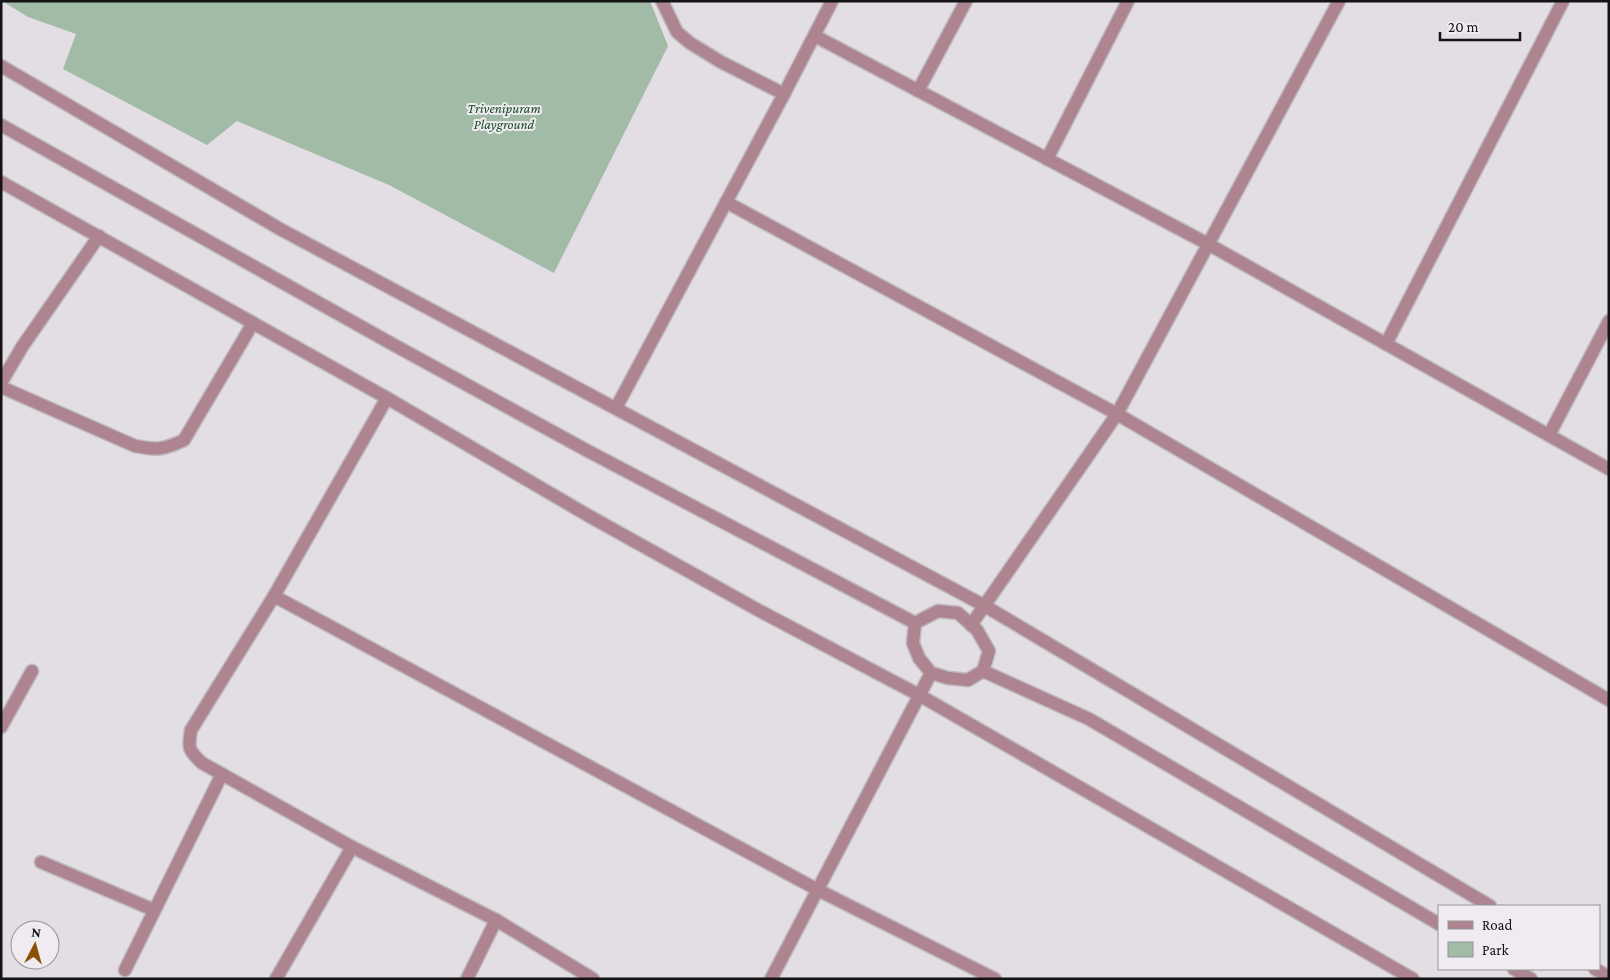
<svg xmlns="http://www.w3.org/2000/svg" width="1610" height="980" font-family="'Crimson Pro',serif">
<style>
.green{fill:#a2bba7}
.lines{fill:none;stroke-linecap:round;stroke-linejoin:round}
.minor-casing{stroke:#bdb9be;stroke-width:15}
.minor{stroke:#ad848f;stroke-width:12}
.labels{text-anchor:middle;stroke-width:4;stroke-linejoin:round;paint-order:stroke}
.park-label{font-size:14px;font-style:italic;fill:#134b26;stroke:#efebf0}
</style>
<rect width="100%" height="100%" fill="#e2dee3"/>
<polygon class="green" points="2,1 650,1 668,46 554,273 389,185 237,121 207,145 63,69 76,34 28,17"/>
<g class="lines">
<defs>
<g id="minor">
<polyline points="662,1 677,32 690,43 721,62 784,94"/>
<polyline points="815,36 1208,244 1609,469"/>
<polyline points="1,66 280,229 985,606 1490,906"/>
<polyline points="918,91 966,1"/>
<polyline points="1,125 394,345 586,450 915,623"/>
<polyline points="1047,159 1128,1"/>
<polyline points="1,182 387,398 589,516 758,610 919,695 1413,979"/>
<polyline points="726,202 1117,414 1609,700"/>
<polyline points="1386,344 1563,1"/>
<polyline points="1,383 22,347 99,236"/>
<path d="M1,387L135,446C156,450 164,450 184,440L253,323"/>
<polyline points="387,398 274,596 818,890 995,979"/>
<polyline points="616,408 784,94 832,1"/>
<polyline points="1549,435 1609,321"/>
<path d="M274,596L191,730C188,748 188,750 202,763L352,847L496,920L593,979"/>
<polygon points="938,611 958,613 977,630 989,651 983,671 968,680 948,678 931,673 919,658 913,643 915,623"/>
<polyline points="971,625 1117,414 1339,1"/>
<polyline points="983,671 1089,719 1439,924"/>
<polyline points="1,727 32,671"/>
<polyline points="41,862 154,910"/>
<polyline points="1514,969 1531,979"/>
<polyline points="1595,969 1609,977"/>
<polyline points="125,970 222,774"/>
<polyline points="276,979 352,847"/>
<polyline points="467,979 496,920"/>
<polyline points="771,979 931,673"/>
</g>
</defs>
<use href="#minor" class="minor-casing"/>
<use href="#minor" class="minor"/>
</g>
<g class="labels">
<g class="park-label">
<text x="504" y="113">Trivenipuram<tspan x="504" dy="16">Playground</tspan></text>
</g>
</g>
<rect width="1610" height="980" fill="none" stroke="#141315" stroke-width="5"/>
<rect x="1438" y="905" width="162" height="65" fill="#efebf0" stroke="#979598"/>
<rect x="1448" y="921" width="25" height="8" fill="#ad848f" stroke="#979598"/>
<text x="1482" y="930" font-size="15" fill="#141315">Road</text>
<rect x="1448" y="942" width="25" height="15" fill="#a2bba7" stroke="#979598"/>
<text x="1482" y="955" font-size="15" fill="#141315">Park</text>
<g transform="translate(35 945) rotate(6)"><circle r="24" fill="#efebf0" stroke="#979598"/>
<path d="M0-4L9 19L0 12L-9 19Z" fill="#895105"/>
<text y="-8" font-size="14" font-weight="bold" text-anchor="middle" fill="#141315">N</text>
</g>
<path d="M1440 32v8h80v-8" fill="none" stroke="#141315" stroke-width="2.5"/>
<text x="1448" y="32" font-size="15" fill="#141315" stroke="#efebf0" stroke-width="4" paint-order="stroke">20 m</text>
</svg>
